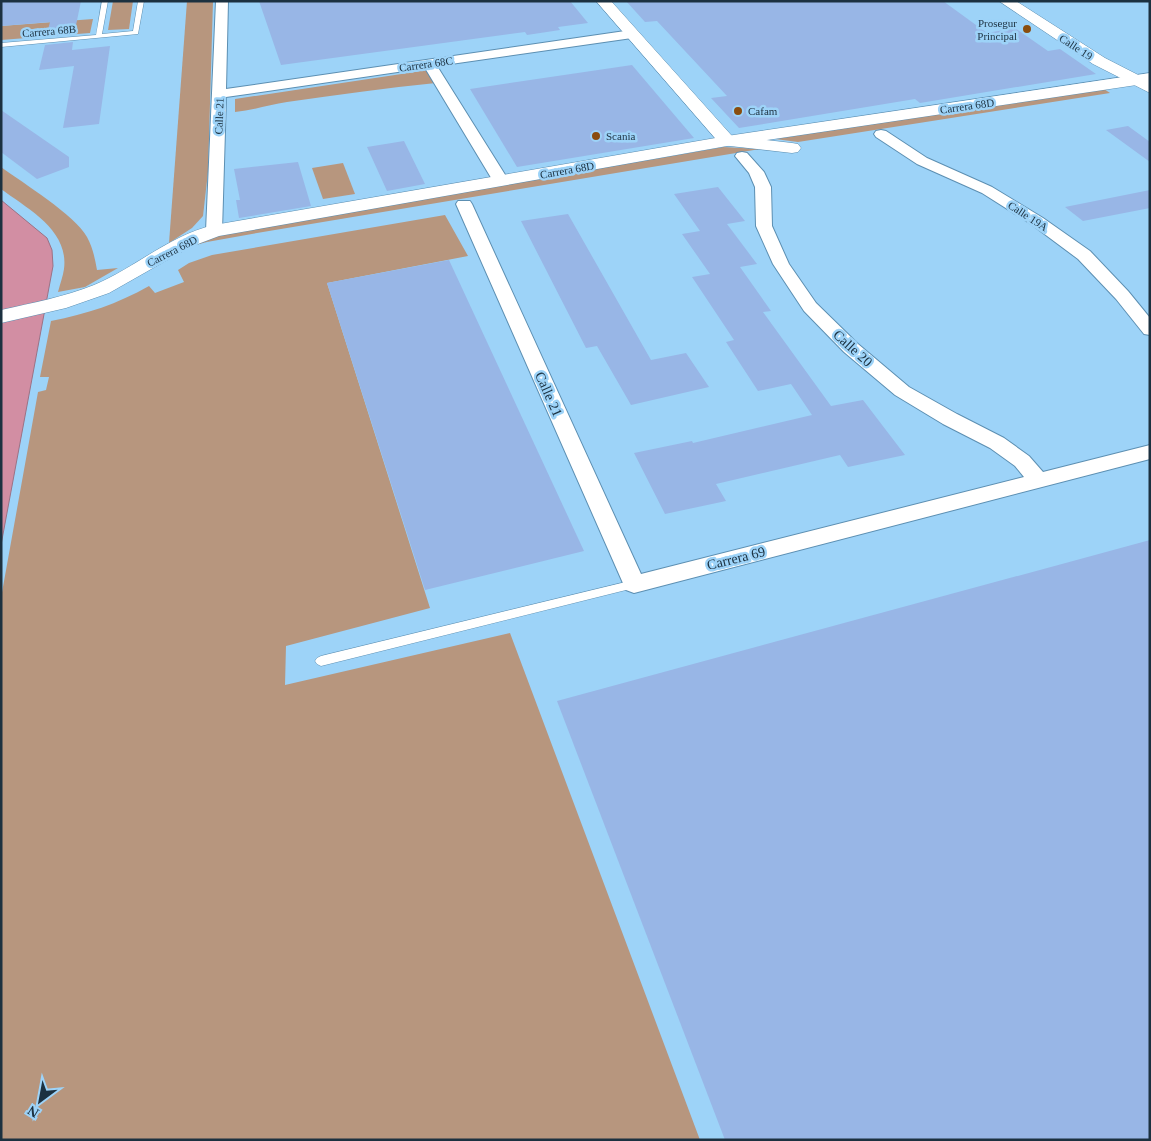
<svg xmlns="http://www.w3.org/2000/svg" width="1151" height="1141" font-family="'Times New Roman',serif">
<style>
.green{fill:#b7967e}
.water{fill:#d28ea3;stroke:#9b7285}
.building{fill:#98b6e6}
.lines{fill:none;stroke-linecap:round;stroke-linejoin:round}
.service-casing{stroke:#5c8fb2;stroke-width:1}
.minor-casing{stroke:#5c8fb2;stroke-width:2}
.tertiary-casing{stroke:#5c8fb2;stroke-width:1}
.secondary-casing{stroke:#5c8fb2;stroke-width:1}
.service{fill:#fff;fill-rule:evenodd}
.minor{fill:#fff;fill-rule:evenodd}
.tertiary{fill:#fff;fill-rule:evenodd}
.secondary{fill:#fff;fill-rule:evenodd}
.poi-dot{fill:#8a4d0e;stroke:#9dd3f8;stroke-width:2}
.labels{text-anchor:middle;stroke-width:5;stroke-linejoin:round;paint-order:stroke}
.far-poi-label{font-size:11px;fill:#1c3140;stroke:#9dd3f8;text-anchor:start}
.far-street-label{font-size:11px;fill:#1c3140;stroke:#9dd3f8}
.street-label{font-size:14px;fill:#1c3140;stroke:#9dd3f8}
</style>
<rect width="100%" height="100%" fill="#9dd3f8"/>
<g class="green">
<polygon points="113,1 133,1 129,29 108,30"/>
<polygon points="187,1 213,1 208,172 203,216 192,228 169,243"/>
<polygon points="93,19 90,33 1,40 1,26"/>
<path d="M428,70L436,83C386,88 337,95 287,102C269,105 253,110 235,112V99Z"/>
<polygon points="1104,89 1110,93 798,142 775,139"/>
<polygon points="723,147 760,149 263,232 207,242 184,248 223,234"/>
<polygon points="343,163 355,194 323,199 312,168"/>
<path d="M1,167C23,183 75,215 87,237C93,248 95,259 97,270L118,268L85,287L58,292C60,284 63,276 64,269C69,230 28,209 1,189Z"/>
<path d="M445,215L468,256L327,283L430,608L286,646L285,685L510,633L700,1140H1V598L38,392L46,390L49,377H40L51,321C87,314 117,304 149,286L155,293L184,282L178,270L189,263L212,255Z"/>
</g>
<polygon class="water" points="1,200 47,238 52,250 53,266 1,545"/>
<g class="building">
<polygon points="1,1 81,1 74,35 46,37 50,22 1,26"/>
<polygon points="259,1 570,1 588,23 558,27 560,30 527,35 525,32 281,65"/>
<polygon points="626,1 943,1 987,33 1015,28 1048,51 1060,49 1096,74 920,103 915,99 739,128 711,98 727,96 657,21 645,22"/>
<polygon points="73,42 72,50 110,46 99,124 63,128 74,66 39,70 45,45"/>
<polygon points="632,65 694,138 517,167 470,89"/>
<polygon points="1,110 69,157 69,167 37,179 1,152"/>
<polygon points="1128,126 1150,142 1150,162 1106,130"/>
<polygon points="404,141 425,184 387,191 367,147"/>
<polygon points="298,162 311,206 239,218 236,200 240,200 234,169"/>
<polygon points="718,187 745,221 727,224 757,264 740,267 771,311 763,312 831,406 863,400 905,455 848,467 840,455 716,484 726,501 665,514 634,453 692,441 693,443 812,415 791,384 758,391 726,342 734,340 692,277 710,274 682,234 700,231 674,194"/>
<polygon points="1150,190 1150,208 1083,221 1065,207"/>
<polygon points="568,214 651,360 686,353 709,387 631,405 597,346 586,348 521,221"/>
<polygon points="449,260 584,551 425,590 327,283"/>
<polygon points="1150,540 1150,1140 725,1140 557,701"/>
</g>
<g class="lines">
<defs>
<g id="service">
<polygon points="102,1 108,1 102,34 133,31 138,1 144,1 138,34 1,47 1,43 96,35"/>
<polygon points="634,580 638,581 640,584 638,587 321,666 317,664 315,661 317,658 321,656"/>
</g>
<g id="minor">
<polygon points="216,1 228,1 226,89 632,30 638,34 632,38 437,66 509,181 506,184 496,184 493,181 425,68 226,97 222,231 220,234 208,234 206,231"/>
<polygon points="881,130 886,131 927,158 992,187 1043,218 1090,251 1128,291 1150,318 1150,335 1144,334 1116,299 1078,259 1031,224 982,193 917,164 876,137 874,134 876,131"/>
<polygon points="742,152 747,153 764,172 771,187 772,226 789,264 816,303 858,344 909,387 957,414 1004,438 1029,456 1043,472 1150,445 1150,459 634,593 626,590 456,204 458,201 470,201 472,204 641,574 1024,477 1015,466 990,448 943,424 895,395 844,352 804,311 773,264 756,226 755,187 749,173 735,156 737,153"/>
</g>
<g id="tertiary">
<polygon points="596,1 611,1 732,136 792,143 798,144 801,148 798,152 792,153 721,145"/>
<polygon points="999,1 1016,1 1105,58 1150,81 1150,93 1093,64"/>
</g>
<path id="secondary" d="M1150,73V83L727,146L219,236L190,247L109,293L66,308L1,323V310C32,303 64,297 94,285C135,268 168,236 214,225L727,136Z"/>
</defs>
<use href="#service" class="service-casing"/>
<use href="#minor" class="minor-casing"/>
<use href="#tertiary" class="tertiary-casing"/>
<use href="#secondary" class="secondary-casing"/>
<use href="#service" class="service"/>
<use href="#minor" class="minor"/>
<use href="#tertiary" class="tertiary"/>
<use href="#secondary" class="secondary"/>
</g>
<g class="poi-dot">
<circle cx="1027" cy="29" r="5"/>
<circle cx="738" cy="111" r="5"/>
<circle cx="596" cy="136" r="5"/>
</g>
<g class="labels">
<g class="far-poi-label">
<text x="1017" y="27" text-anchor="end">Prosegur<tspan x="1017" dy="13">Principal</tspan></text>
<text x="748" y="115">Cafam</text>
<text x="606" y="140">Scania</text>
</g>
<g class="far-street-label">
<text transform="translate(49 31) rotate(-5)" y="4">Carrera 68B</text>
<text transform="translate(1076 47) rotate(33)" y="4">Calle 19</text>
<text transform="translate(426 64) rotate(-8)" y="4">Carrera 68C</text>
<text transform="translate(967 106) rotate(-8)" y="4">Carrera 68D</text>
<text transform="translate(219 116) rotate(-88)" y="4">Calle 21</text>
<text transform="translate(567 170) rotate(-10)" y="4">Carrera 68D</text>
<text transform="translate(1028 216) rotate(33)" y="4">Calle 19A</text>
<text transform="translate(172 251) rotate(-27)" y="4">Carrera 68D</text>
</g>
<g class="street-label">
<text transform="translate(853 348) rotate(42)" y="5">Calle 20</text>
<text transform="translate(549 394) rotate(66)" y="5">Calle 21</text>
<text transform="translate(736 558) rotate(-14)" y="5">Carrera 69</text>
</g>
</g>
<rect width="1151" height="1141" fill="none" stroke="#1c3140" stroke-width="5"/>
<g transform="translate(40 1101) rotate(212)" stroke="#9dd3f8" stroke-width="4" paint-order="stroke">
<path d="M0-4L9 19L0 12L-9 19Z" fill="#1c3140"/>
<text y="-8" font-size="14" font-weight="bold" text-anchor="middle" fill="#1c3140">N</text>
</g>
</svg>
